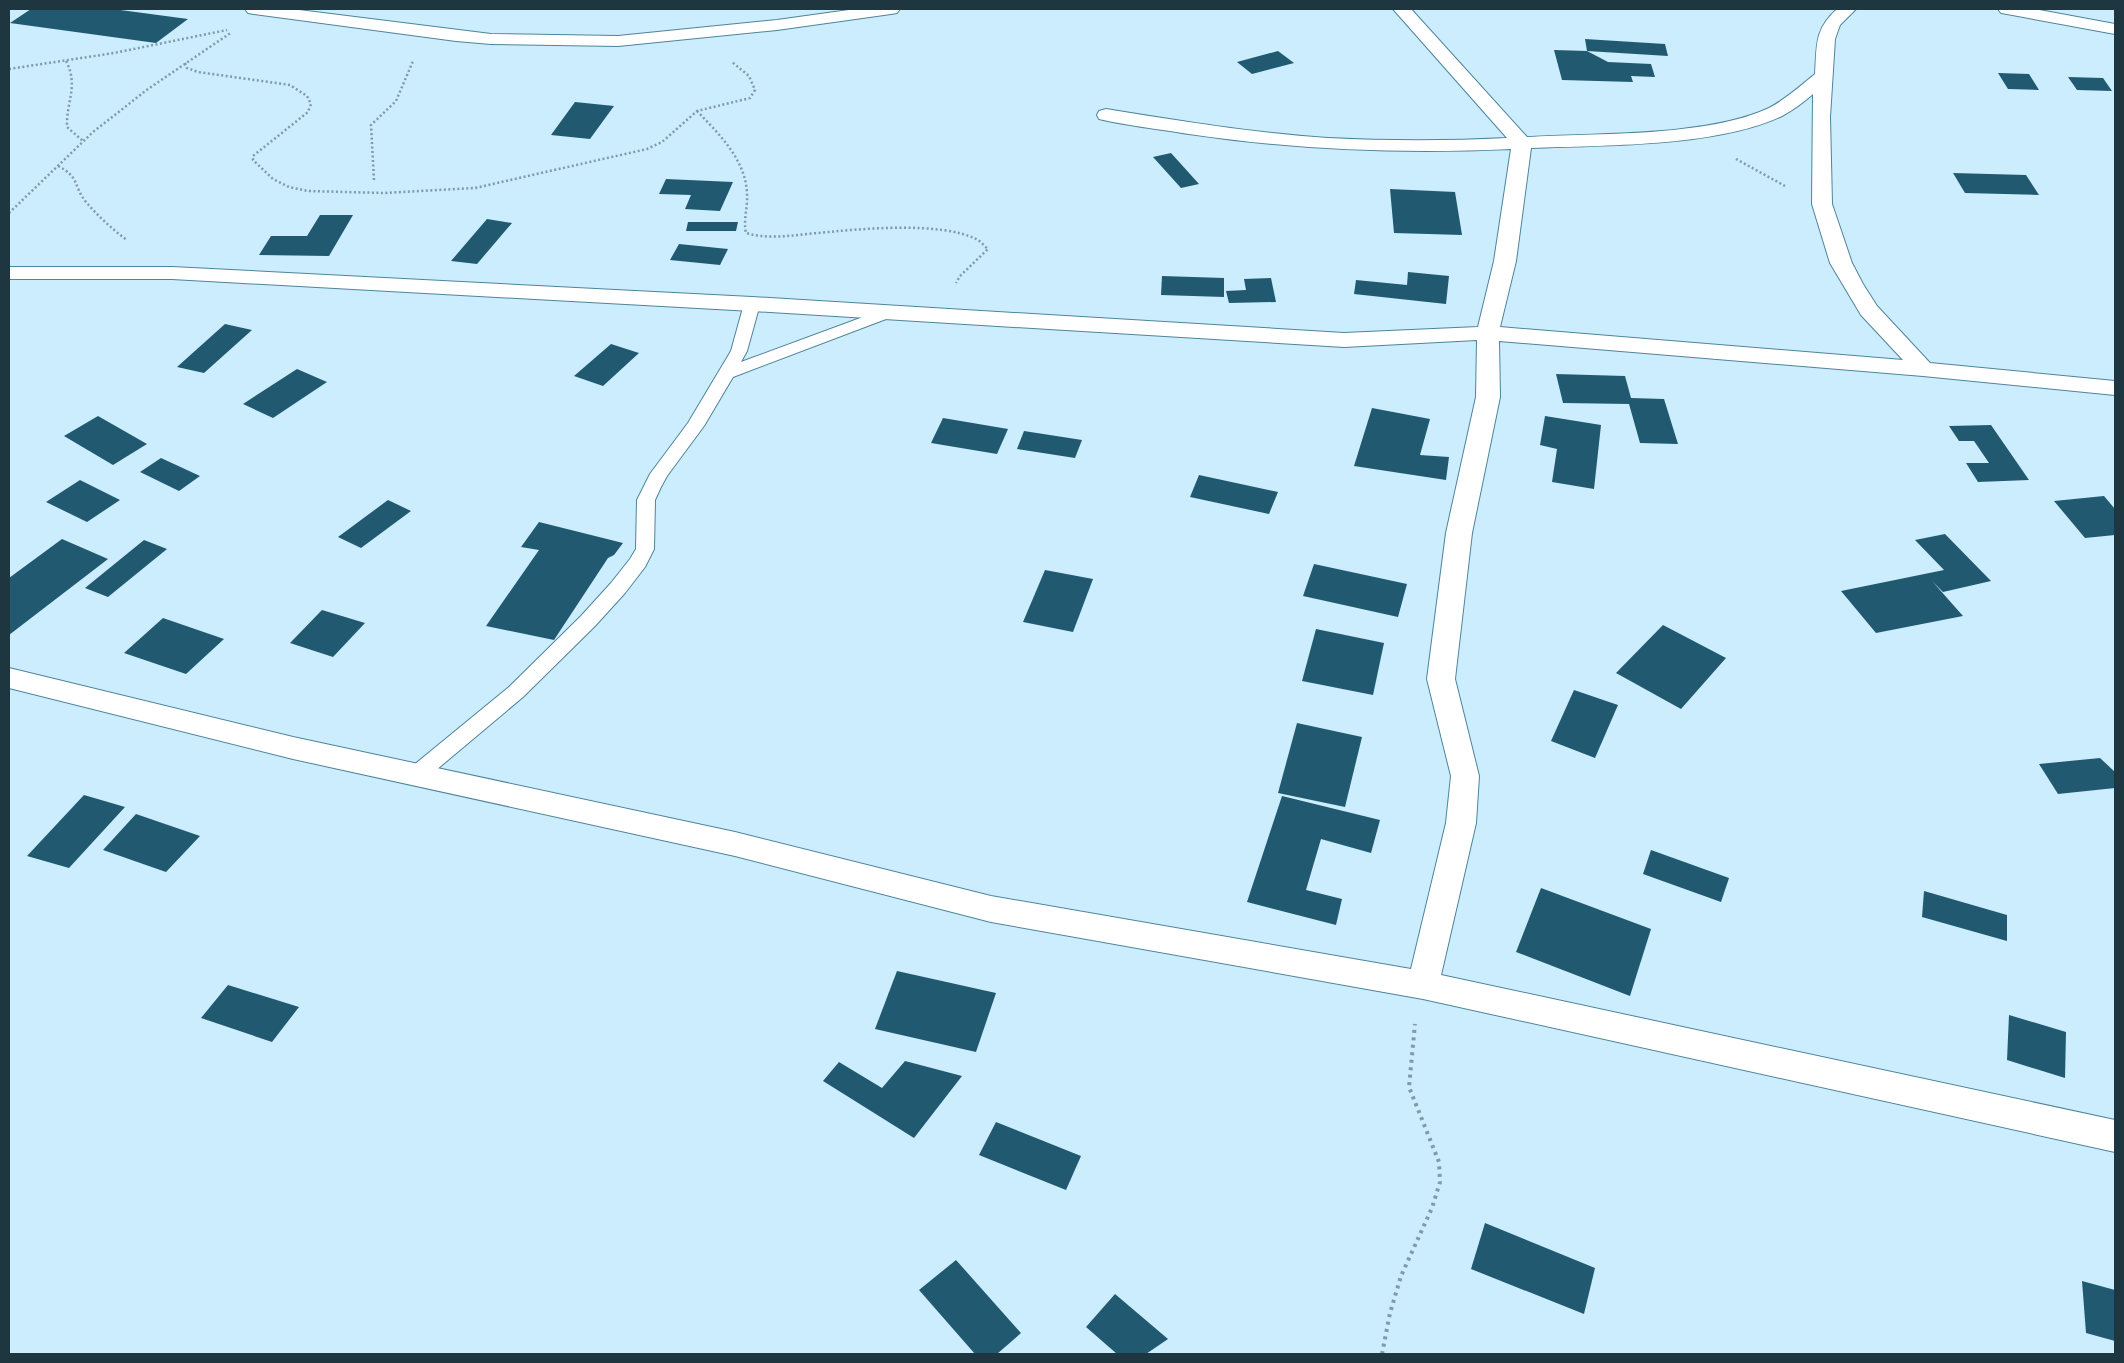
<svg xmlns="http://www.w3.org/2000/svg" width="2124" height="1363" font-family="Poppins,sans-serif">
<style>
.building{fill:#215a70}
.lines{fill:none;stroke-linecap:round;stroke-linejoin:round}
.service-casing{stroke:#4e849c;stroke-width:2}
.minor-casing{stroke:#4e849c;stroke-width:2}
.path-far1{stroke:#7d9ba8;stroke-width:2.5;stroke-dasharray:2 2.5;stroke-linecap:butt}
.path{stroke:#7d9ba8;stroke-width:4;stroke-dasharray:3 4.5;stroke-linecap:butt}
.service{fill:#fff;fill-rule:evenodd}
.minor{fill:#fff;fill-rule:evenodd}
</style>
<rect width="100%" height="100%" fill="#cbedfd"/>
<g class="building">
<polygon points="31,9 113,9 188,19 156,43 10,23"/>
<polygon points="1585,39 1665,44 1668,56 1587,51 1608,62 1651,64 1655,77 1631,76 1633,82 1562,80 1554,50 1587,51"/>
<polygon points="1278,51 1294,63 1252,74 1237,62"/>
<polygon points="1998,73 2029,74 2039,90 2008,89"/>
<polygon points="2068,77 2103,78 2112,91 2077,90"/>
<polygon points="575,102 614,106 590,139 551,135"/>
<polygon points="1171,153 1199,184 1181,188 1153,157"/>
<polygon points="1953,173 2026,175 2039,195 1965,193"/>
<polygon points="666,179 733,182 720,211 685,209 691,195 659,194"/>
<polygon points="1390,189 1455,192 1462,235 1394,233"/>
<polygon points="320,215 353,215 329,256 259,255 271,236 307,236"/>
<polygon points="487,219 512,223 477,264 451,261"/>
<polygon points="688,222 738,222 736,231 686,231"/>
<polygon points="679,244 728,249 720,265 670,260"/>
<polygon points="1408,272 1449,276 1446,304 1354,294 1356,280 1407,285"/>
<polygon points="1162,276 1224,278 1224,297 1161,295"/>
<polygon points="1271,278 1276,302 1229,303 1226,291 1246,290 1244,279"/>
<polygon points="225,324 252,330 204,373 177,367"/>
<polygon points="611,344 639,353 603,386 574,376"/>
<polygon points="297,369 327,382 273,418 243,404"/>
<polygon points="1556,374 1625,376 1631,398 1664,399 1678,444 1640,443 1629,404 1563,403"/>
<polygon points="1372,408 1430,419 1420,455 1449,457 1446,480 1354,466"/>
<polygon points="98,416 147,444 113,465 64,436"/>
<polygon points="1545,416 1601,425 1594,489 1552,482 1557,449 1540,445"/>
<polygon points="943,418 1008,429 997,454 931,443"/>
<polygon points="1991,425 2029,480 1978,482 1966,463 1989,463 1974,441 1959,441 1949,426"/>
<polygon points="1024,431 1082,440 1075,458 1017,449"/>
<polygon points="161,458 200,476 179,491 140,472"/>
<polygon points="1199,475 1278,492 1269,514 1190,497"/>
<polygon points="80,480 120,500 87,522 46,502"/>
<polygon points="2104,496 2115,509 2115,535 2085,538 2054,501"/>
<polygon points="388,500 411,511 361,548 338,537"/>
<polygon points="539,522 623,543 614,555 608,558 554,640 486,626 539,550 521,547"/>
<polygon points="1945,534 1991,581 1943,592 1932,581 1963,616 1876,633 1841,591 1944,570 1915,540"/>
<polygon points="62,539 108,559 9,635 9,578"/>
<polygon points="144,540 167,549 108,597 85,588"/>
<polygon points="1314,564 1407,584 1398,617 1303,596"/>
<polygon points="1045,570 1093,579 1073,632 1023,622"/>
<polygon points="322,610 365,623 333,657 290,643"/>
<polygon points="163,618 224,639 186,674 124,653"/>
<polygon points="1663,625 1726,658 1681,709 1616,673"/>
<polygon points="1316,629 1384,643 1373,695 1302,681"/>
<polygon points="1574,690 1618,705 1595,758 1551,741"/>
<polygon points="1297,723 1362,737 1345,807 1278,793"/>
<polygon points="2100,758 2115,772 2115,788 2058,794 2039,764"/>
<polygon points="84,795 125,807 69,868 27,856"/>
<polygon points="1282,796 1380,820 1371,853 1321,839 1306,890 1342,899 1336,925 1247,902"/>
<polygon points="136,814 200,836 166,872 103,850"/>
<polygon points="1651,850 1729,878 1721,902 1643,874"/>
<polygon points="1541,888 1651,929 1630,996 1516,952"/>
<polygon points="1924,891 2007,915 2007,941 1922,917"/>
<polygon points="897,971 996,993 976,1052 875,1029"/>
<polygon points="228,985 299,1007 272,1042 201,1018"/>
<polygon points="2009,1015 2066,1032 2065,1078 2007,1060"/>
<polygon points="905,1061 962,1076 914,1138 823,1081 839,1062 882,1088"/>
<polygon points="996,1122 1081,1156 1066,1190 979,1155"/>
<polygon points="1485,1223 1595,1268 1584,1314 1471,1269"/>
<polygon points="956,1260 1021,1333 997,1354 975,1354 919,1290"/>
<polygon points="2082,1281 2115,1290 2115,1341 2086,1333"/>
<polygon points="1115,1294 1168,1339 1146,1354 1117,1354 1086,1327"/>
</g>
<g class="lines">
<defs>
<polygon id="service" points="752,299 758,301 760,304 747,351 741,362 882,310 894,310 896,313 894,316 733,377 704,426 667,476 661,487 655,500 654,549 645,567 625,593 595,626 523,697 423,781 416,783 409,781 405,775 409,769 509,687 581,616 611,583 630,559 636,549 637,500 650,474 688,423 731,351 744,304 746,301"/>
<g id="minor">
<polygon points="245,9 291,9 491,34 618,36 777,20 856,9 900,9 897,13 891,14 777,30 618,46 491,44 456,41 254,14 248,13"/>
<path d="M1393,9H1411L1527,137C1596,133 1707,137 1769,108C1786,99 1800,86 1815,74C1817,45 1814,30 1837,9H1856L1840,25L1835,39L1830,117L1832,204L1852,263L1863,284L1877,306L1930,363L2115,381V395L1923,376L1499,341L1500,397L1472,533L1455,679L1479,776L1476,823L1441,975L2115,1120V1152L1423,999L991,922L735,856L293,759L9,688V668L293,737L735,832L991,896L1411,969L1446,823L1451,776L1427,679L1446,533L1476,397L1477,340L1344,347L752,311L172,279H9V267H172L752,297L1344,333L1478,327L1494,261L1511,149C1403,154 1296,150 1189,134C1159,129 1129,126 1099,119L1097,115L1099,111L1106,109C1180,121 1254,133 1328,138C1388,141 1447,141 1507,138ZM1813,94L1812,204L1830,263L1861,315L1903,360L1500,327L1516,261L1531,148C1604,145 1716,147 1782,116C1793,110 1804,102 1813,94Z"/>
<polygon points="1998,9 2034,9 2115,24 2115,34 2007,14 2001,13"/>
</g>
</defs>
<use href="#service" class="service-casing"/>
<use href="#minor" class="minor-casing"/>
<g class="path-far1">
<path d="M66,61C79,86 66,102 67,127L83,141"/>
<polyline points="185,63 187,68 198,72 290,85 307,96 311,104 308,112 253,156 253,160 273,179 289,187 308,191 384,193 475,188 647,149 662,142 697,111 750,98 755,90 749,76 732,62"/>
<polyline points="9,69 114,53 227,30"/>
<path d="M697,111C719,134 746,160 747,194C748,207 743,220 746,233C770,240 793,235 818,233C859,229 940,221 976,239C981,241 984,246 988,249L960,276L956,283"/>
<polyline points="1736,159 1785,186"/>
<path d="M58,166C80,177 73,186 86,202C98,216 112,229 127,240"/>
<polyline points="374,180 371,125 396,101 413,61"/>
<polyline points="9,213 93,132 148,89 232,32"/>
</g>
<polyline class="path" points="1382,1354 1390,1313 1401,1276 1432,1208 1440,1182 1439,1162 1409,1087 1415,1024"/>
<use href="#service" class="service"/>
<use href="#minor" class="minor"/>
</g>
<rect width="2124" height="1363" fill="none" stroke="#1e3640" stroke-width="20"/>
</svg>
